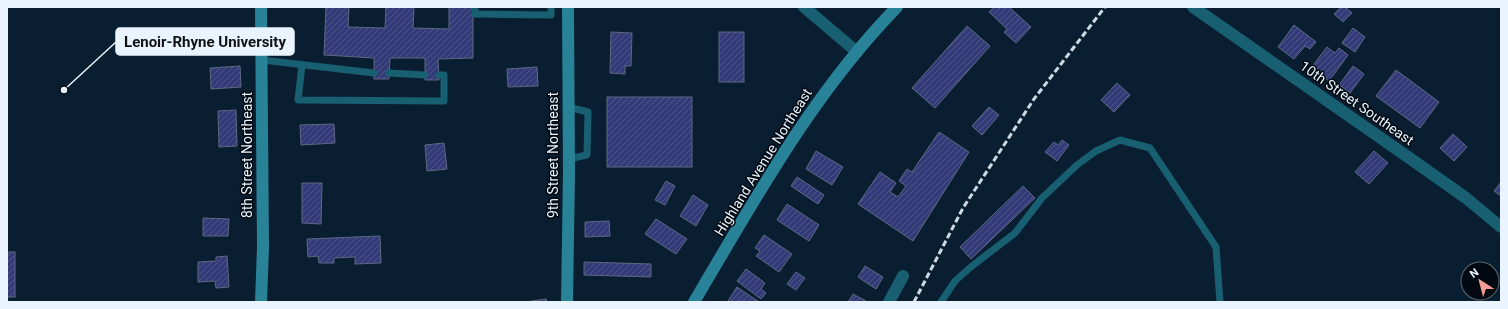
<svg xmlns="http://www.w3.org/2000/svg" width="1508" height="309" font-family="Roboto,sans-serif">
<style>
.building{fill:url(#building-hatch);stroke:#606782}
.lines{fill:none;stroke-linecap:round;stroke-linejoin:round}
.lane{stroke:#175f71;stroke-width:7}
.street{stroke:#175f71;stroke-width:12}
.secondary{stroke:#288298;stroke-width:12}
.rail{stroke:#cddae5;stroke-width:3;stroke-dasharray:6 3;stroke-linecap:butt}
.labels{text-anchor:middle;stroke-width:3;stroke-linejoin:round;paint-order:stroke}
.street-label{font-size:14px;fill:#e9f4fe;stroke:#020910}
.leader{fill:none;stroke:#e9f4fe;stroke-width:1.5}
.callout-dot{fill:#e9f4fe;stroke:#020910;stroke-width:1.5}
.callout{fill:#e9f4fe;stroke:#e9f4fe;stroke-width:1.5}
.callout-label{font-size:15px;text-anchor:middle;font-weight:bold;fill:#111}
</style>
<defs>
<pattern id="building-hatch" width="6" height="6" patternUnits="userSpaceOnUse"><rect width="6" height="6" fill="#323b77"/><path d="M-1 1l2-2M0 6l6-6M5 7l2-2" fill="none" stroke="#50588b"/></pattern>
</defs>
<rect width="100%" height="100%" fill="#091f31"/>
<g class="building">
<polygon points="326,7 349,7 348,27 385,28 386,7 414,7 413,28 449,29 449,7 473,7 473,58 438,59 439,80 425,80 425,58 390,58 389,79 374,79 374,58 324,55"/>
<polygon points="995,7 1009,7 1031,27 1016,43 1004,32 1007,29 989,12"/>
<polygon points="1341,7 1345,7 1352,13 1343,22 1334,14"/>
<polygon points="1294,25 1316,42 1310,49 1305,46 1294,59 1278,47"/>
<polygon points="967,26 990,46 935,108 912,88"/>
<polygon points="1353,28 1365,37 1355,52 1342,43"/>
<polygon points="611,32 632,33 631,66 625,66 625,74 610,73"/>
<rect x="719" y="32" width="25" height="50"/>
<polygon points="1327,47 1335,53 1339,48 1348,55 1329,81 1311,68"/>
<polygon points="240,66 241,87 211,89 210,68"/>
<polygon points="1353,66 1364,74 1350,93 1339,85"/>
<polygon points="537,67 538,86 508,87 507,69"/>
<polygon points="1396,70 1439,102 1420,128 1376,96"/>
<polygon points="1117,83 1130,95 1114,112 1101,100"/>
<rect x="607" y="97" width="85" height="70"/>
<polygon points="989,107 999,115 982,135 972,126"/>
<polygon points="236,110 237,146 219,147 218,111"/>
<polygon points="334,124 335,143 301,145 300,125"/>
<polygon points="939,132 969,152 913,241 858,204 880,172 896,183 890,192 898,197 906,186 899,181 907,169 912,172"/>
<polygon points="1453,134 1467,147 1454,161 1440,148"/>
<polygon points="1062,140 1069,145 1057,161 1045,152 1054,142 1058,145"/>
<polygon points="444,143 447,169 427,171 425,145"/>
<polygon points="816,151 843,167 832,185 806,169"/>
<polygon points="1374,151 1388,163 1369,184 1355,172"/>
<polygon points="797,177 824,195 818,204 791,186"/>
<polygon points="666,181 675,186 665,205 655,200"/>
<polygon points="1501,182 1501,196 1494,191"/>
<polygon points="302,183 322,183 321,224 302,223"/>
<polygon points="1023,186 1035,198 971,259 960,247"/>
<polygon points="693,195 708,205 696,226 680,216"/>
<polygon points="787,204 819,225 809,241 777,220"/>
<polygon points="203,218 229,219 228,236 203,236"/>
<polygon points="656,219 687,239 676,254 645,234"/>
<polygon points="609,221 610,236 585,237 585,222"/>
<polygon points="764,235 792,254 779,272 756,256 760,251 755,248"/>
<polygon points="380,236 381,263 355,264 355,257 334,258 334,263 319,263 318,256 308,257 307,239"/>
<rect x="7" y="252" width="8" height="45"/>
<polygon points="227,256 229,287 216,288 215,281 198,282 198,262 216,261 216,257"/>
<polygon points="584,262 651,264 651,277 584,275"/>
<polygon points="865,266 883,277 876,289 858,277"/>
<polygon points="746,269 765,283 761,289 766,293 761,299 737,281"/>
<polygon points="796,272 805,278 796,290 787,284"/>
<polygon points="737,287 759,302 730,302 728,301"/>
<polygon points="853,294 866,301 865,302 848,302"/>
<polygon points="546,299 547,302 525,302"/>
</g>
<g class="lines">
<g class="lane">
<polyline points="475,7 475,14 551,15 551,7"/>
<polyline points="262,60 374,73"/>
<polyline points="302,65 298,100 444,101 444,75 439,75"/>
<polyline points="389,73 425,75"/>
<polyline points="568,107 588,112 587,155 568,159"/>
<polyline points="941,302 955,281 972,266 1015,233 1042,198 1077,165 1096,151 1120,140 1150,148 1216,247 1220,302"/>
</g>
<g class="street">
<polyline points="804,7 857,52"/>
<polyline points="1193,7 1418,164 1466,198 1501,227"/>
<polyline points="889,302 903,276"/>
</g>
<g class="secondary">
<polyline points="261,302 263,247 261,7"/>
<polyline points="567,302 569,173 568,7"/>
<path d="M694,302C755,199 813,93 897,7"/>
</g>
<polyline class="rail" points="914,302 963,208 1034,99 1105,7"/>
</g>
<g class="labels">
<g class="street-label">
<text transform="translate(1357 103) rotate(35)" y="5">10th Street Southeast</text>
<text transform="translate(247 155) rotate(-90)" y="5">8th Street Northeast</text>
<text transform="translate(553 155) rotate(-90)" y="5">9th Street Northeast</text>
<text transform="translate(763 162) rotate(-58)" y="5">Highland Avenue Northeast</text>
</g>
</g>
<path class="leader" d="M64 90L116 42"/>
<circle class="callout-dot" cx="64" cy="90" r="4"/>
<rect class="callout" x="116" y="28" width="178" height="27" rx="4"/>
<g class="callout-label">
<text x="205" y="47">Lenoir-Rhyne University</text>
</g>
<rect width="1508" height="309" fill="none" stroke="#e9f4fe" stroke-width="16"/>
<g transform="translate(1480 281) rotate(324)"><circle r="19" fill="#020910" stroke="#5e676f"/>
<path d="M0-3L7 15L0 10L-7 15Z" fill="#f59b96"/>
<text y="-6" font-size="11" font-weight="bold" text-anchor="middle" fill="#e9f4fe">N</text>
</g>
</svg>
